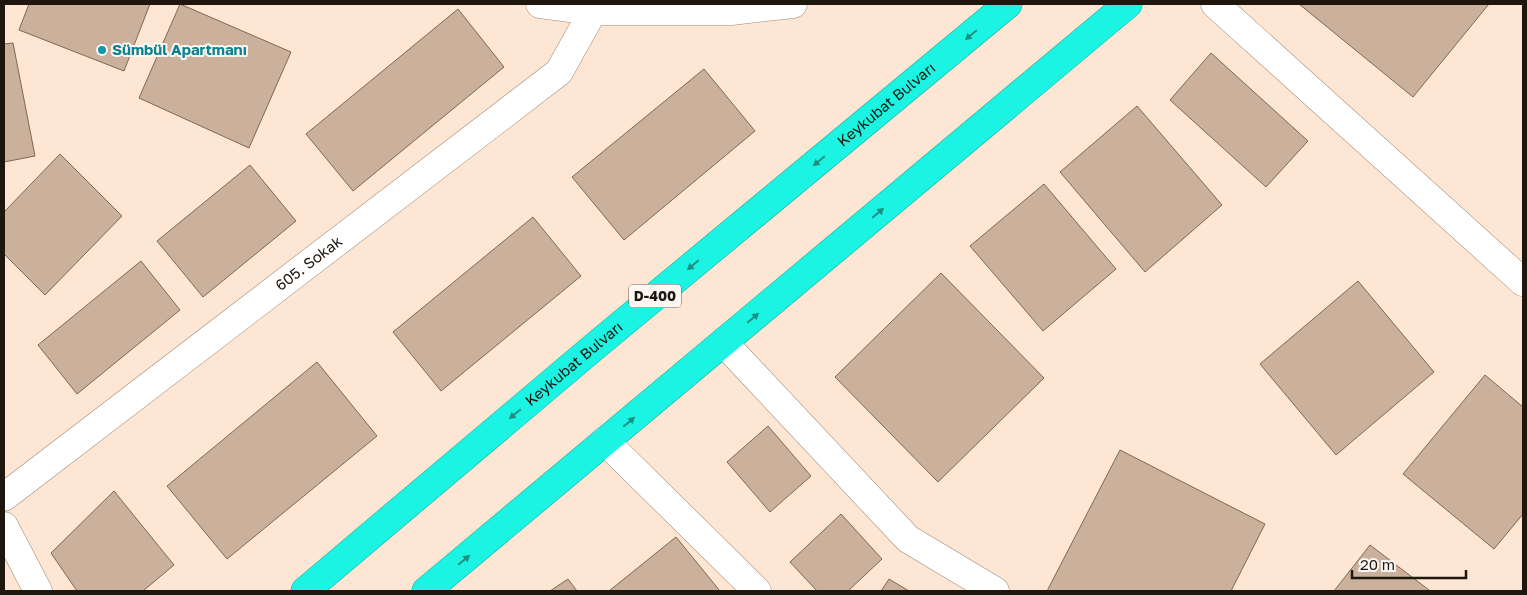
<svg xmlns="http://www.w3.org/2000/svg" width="1527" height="595" font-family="'Golos Text',sans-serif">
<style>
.building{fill:#cbb19b;stroke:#7f6753}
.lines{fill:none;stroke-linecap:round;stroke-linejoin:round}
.minor-casing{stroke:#a28873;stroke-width:29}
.highway-casing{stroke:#1da698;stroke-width:29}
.minor{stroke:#fff;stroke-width:28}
.highway{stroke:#1cf4e3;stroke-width:28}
.oneway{fill:#1d9083}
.culture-dot{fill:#0f9aa8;stroke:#fcf7f2;stroke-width:2}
.labels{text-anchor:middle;stroke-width:4;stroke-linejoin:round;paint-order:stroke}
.shield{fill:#fcf7f2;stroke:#615a52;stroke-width:1}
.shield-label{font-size:14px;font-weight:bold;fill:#1f160e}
.culture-label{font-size:15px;font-weight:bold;fill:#0d838f;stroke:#fcf7f2;text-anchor:start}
.street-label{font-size:15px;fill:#1f160e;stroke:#fcf7f2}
</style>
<rect width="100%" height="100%" fill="#fde6d4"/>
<g class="building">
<polygon points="29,4 150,4 124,71 19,30"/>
<polygon points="180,4 291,52 249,148 139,98"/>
<polygon points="1299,4 1489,4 1413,97"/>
<polygon points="458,9 504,67 353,191 306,134"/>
<polygon points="13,43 35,156 4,162 4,44"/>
<polygon points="1211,53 1308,141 1266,187 1170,100"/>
<polygon points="704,69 755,131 624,240 572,177"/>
<polygon points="1137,106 1222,205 1145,272 1060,172"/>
<polygon points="60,154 122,216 45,295 4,254 4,212"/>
<polygon points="250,165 296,221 203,297 157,241"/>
<polygon points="1044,184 1116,269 1043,331 970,246"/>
<polygon points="533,217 581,276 441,391 393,332"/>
<polygon points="141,261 180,310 77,394 38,345"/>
<polygon points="941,273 1044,378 938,482 835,377"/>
<polygon points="1358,281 1434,372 1336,455 1260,364"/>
<polygon points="317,362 377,436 227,559 167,486"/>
<polygon points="1485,375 1523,407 1523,514 1494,549 1403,474"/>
<polygon points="768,426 811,476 770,512 727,462"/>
<polygon points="1120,450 1265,524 1231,591 1047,591"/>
<polygon points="114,491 174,565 143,591 77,591 51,553"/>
<polygon points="841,514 882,559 848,591 817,591 790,562"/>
<polygon points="676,537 720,591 609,591"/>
<polygon points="1370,545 1429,590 1428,591 1334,591"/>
<polygon points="568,579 577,591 550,591"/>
<polygon points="889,579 909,591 881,591"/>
</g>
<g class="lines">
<defs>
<g id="minor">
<polyline points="540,4 593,11 731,11 793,4"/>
<polyline points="1215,4 1523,282"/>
<polyline points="724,343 908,539 995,591"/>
<polyline points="605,441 757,591"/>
<path id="s1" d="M4,497L559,72L593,11"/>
<polyline points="4,526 38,591"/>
</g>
<g id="highway">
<path id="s2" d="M305,591L594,347L1008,4"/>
<polyline points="426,591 1128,4"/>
</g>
</defs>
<use href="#minor" class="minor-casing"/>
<use href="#highway" class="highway-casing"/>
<use href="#minor" class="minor"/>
<use href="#highway" class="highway"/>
</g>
<defs><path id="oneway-solid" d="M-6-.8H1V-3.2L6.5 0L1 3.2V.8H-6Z" transform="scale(1.25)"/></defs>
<g class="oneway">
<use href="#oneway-solid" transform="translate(971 35) rotate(140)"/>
<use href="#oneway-solid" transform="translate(819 161) rotate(140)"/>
<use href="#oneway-solid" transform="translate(878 213) rotate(-40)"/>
<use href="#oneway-solid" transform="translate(693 265) rotate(140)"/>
<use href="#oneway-solid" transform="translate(753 318) rotate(-40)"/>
<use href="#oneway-solid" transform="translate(515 414) rotate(140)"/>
<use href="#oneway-solid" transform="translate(629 422) rotate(-40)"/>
<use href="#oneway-solid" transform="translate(464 560) rotate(-40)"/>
</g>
<circle class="culture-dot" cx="102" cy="50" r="5"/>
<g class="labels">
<rect class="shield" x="629" y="284.5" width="52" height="23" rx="4"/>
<g class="shield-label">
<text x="655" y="301">D-400</text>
</g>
<g class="culture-label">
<text x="112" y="55">Sümbül Apartmanı</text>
</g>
<g class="street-label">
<text dy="5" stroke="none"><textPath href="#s2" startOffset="758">Keykubat Bulvarı</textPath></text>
<text dy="5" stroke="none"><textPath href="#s1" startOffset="384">605. Sokak</textPath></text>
<text dy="5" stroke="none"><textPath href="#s2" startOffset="352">Keykubat Bulvarı</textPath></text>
</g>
</g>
<rect width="1527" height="595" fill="none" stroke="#1f160e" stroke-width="10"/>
<path d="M1352 570v8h114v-8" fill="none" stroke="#1f160e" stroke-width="2.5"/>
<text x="1360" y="570" font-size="15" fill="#1f160e" stroke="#fcf7f2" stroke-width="4" paint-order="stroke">20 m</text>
</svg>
